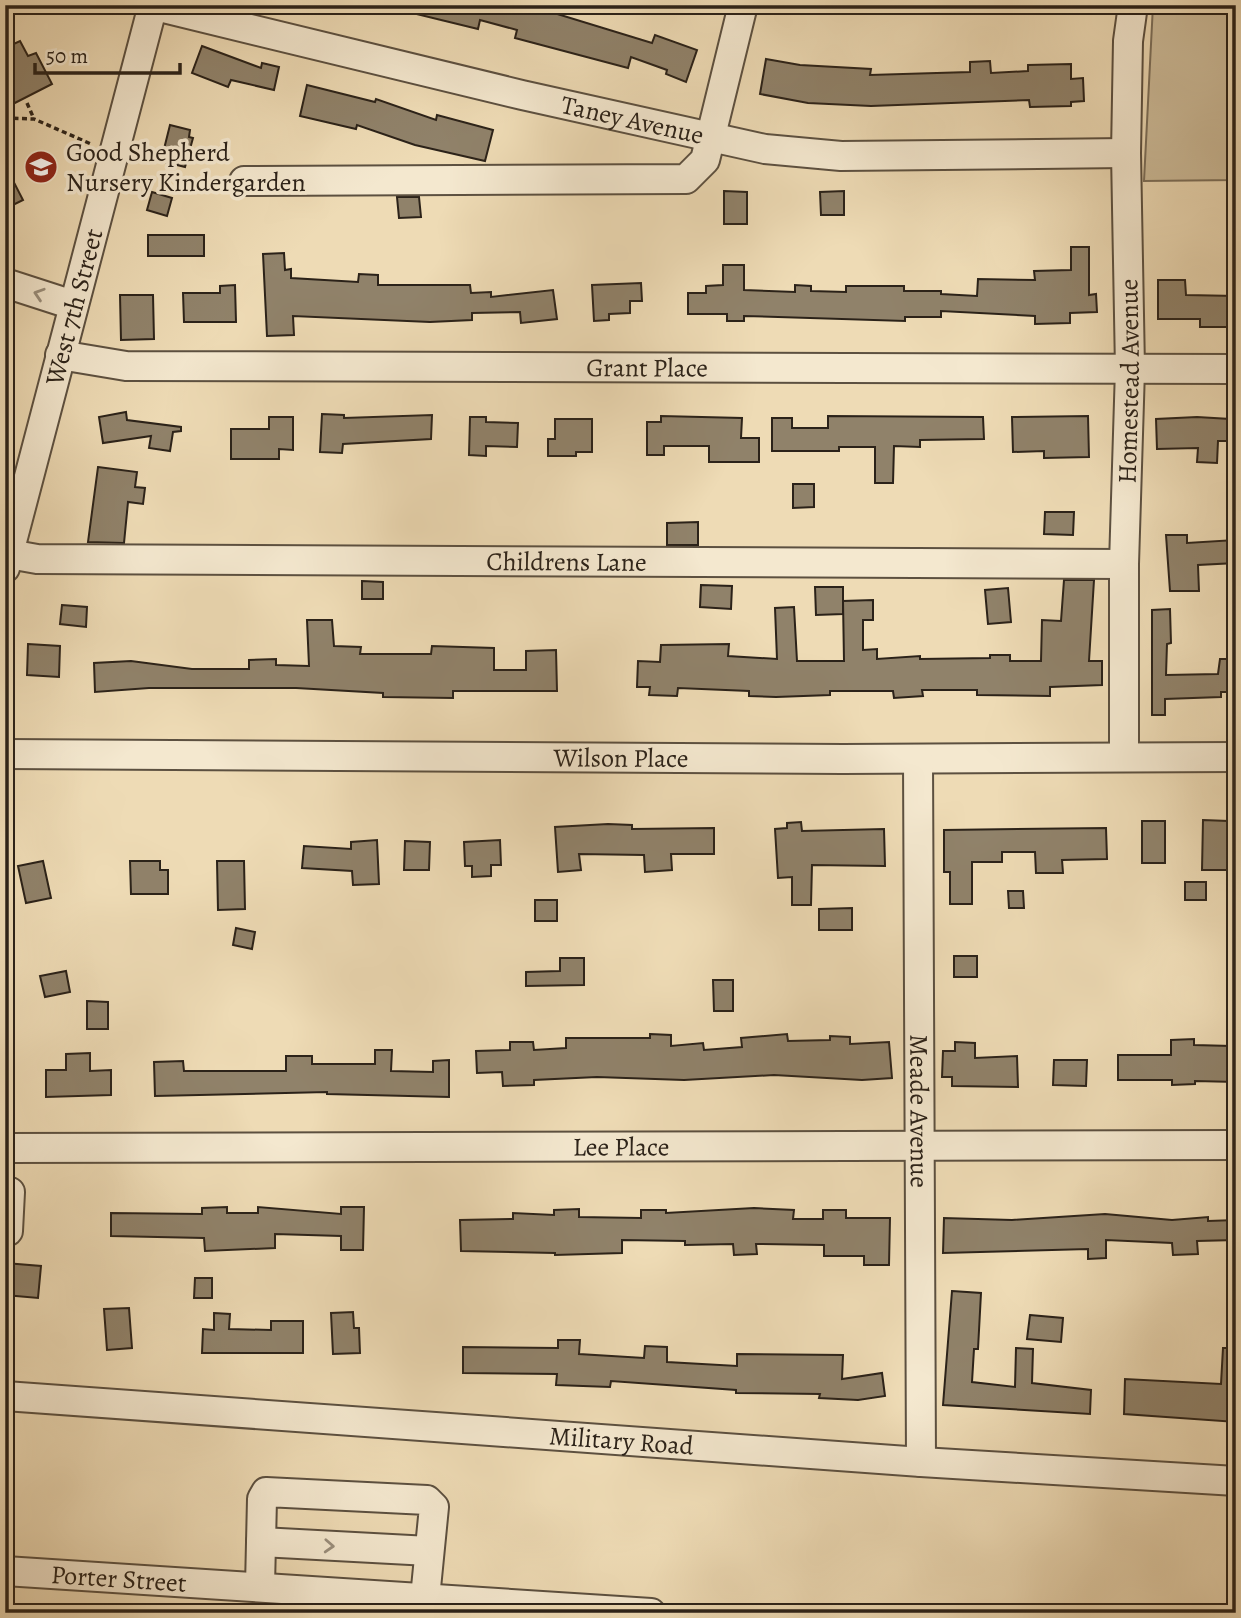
<svg xmlns="http://www.w3.org/2000/svg" width="1241" height="1618" font-family="Alegreya,serif">
<style>
.green{fill:#cdbc9a;stroke:#7c6f5a;stroke-width:2}
.building{fill:#90826a;stroke:#2b2219;stroke-width:2}
.lines{fill:none;stroke-linecap:round;stroke-linejoin:round}
.minor-casing{stroke:#5c5040;stroke-width:32}
.path{stroke:#2b2219;stroke-width:3.5;stroke-dasharray:5 3.5;stroke-linecap:butt}
.minor{stroke:#f4e8cf;stroke-width:28}
.oneway{stroke:#9a8f7d}
.labels{text-anchor:middle;stroke-width:7;stroke-linejoin:round;paint-order:stroke}
.street-label{font-size:26px;fill:#2b2219;stroke:#f4e8cf}
.poi-label{font-size:26px;fill:#2b2219;stroke:#f4e8cf;text-anchor:start}
</style>
<rect width="100%" height="100%" fill="#eedbb5"/>
<filter id="stains"><feTurbulence type="fractalNoise" baseFrequency=".00286" numOctaves="4"/><feColorMatrix values="0 0 0 0 .2 0 0 0 0 .09 0 0 0 0 .02 0 0 0 .5 -.17"/></filter>
<radialGradient id="worn" r=".72"><stop offset=".6" stop-color="#630" stop-opacity="0"/><stop offset="1" stop-color="#630" stop-opacity=".3"/></radialGradient>
<polygon class="green" points="1153,5 1236,5 1236,180 1144,181"/>
<g class="building">
<polygon points="400,5 528,5 652,43 655,35 697,50 686,82 666,74 667,70 631,57 628,68 515,38 517,30 480,20 478,29 400,10"/>
<polygon points="20,41 28,56 36,53 52,84 5,108 5,48"/>
<polygon points="202,46 261,68 262,63 279,67 274,90 231,80 228,87 192,73"/>
<polygon points="766,59 800,65 871,69 870,75 970,72 970,62 990,61 991,73 1028,71 1028,65 1071,64 1071,79 1083,78 1084,101 1071,102 1071,106 1030,107 1029,100 871,106 808,103 760,94"/>
<polygon points="307,85 375,102 376,99 436,120 437,115 493,130 485,161 415,145 357,125 356,129 300,116"/>
<polygon points="170,125 190,130 189,137 193,138 185,167 161,161"/>
<polygon points="5,165 23,200 5,209"/>
<polygon points="724,191 747,192 747,224 724,224"/>
<polygon points="844,191 844,215 821,215 820,192"/>
<polygon points="152,192 172,198 167,216 147,210"/>
<polygon points="397,197 419,197 421,217 399,218"/>
<rect x="148" y="235" width="56" height="21"/>
<polygon points="1071,247 1089,247 1089,295 1096,294 1097,312 1070,313 1070,323 1035,324 1035,316 941,311 941,317 905,317 905,321 744,316 744,321 727,321 727,314 688,314 688,293 706,293 706,286 723,285 723,265 744,265 744,290 795,292 795,285 811,286 811,291 846,292 846,286 904,286 904,291 941,291 941,294 977,296 978,279 1035,280 1034,271 1071,270"/>
<polygon points="284,253 285,270 291,269 291,278 358,282 359,274 378,275 378,285 470,285 471,293 491,292 491,297 553,290 557,319 521,323 520,312 472,313 472,320 430,322 293,316 294,335 267,336 263,254"/>
<polygon points="1158,280 1185,280 1186,295 1236,296 1236,315 1227,315 1227,327 1200,327 1200,319 1158,319"/>
<polygon points="641,283 642,301 630,301 630,313 609,314 609,320 594,321 592,285"/>
<polygon points="235,285 236,322 184,322 183,293 220,293 220,286"/>
<polygon points="120,295 153,295 154,339 121,340"/>
<polygon points="126,412 127,420 181,427 181,431 173,432 170,451 149,448 151,436 103,443 99,417"/>
<polygon points="322,414 344,415 344,418 432,415 431,439 343,444 342,453 320,452"/>
<polygon points="661,416 742,418 741,438 759,438 759,462 709,462 709,446 664,446 664,455 647,455 647,422 661,422"/>
<polygon points="828,416 983,417 984,439 920,440 920,447 894,446 893,483 875,483 875,447 839,447 839,451 772,451 772,418 792,418 792,428 828,428"/>
<polygon points="1088,416 1089,457 1044,458 1044,451 1013,452 1012,417"/>
<polygon points="269,417 293,417 293,450 279,449 279,459 231,459 231,429 269,429"/>
<polygon points="470,417 486,417 486,422 518,423 517,447 486,446 486,456 469,455"/>
<polygon points="1197,417 1230,419 1229,441 1218,441 1217,463 1197,462 1198,448 1157,449 1156,419"/>
<polygon points="555,419 592,419 592,452 576,452 576,456 548,456 548,439 555,439"/>
<polygon points="98,467 137,472 135,487 145,488 143,504 128,502 124,543 88,542"/>
<polygon points="793,484 814,484 814,507 793,508"/>
<polygon points="1045,512 1074,512 1073,535 1044,534"/>
<polygon points="698,522 698,545 667,545 667,523"/>
<polygon points="1166,535 1187,535 1187,543 1235,540 1236,563 1198,565 1199,591 1170,591"/>
<polygon points="1064,580 1094,580 1089,661 1102,661 1102,685 1050,687 1050,696 977,695 977,690 922,690 923,696 894,698 893,691 830,691 830,695 776,697 749,696 749,691 678,688 677,696 649,695 650,687 637,687 638,661 660,662 661,645 729,644 728,656 777,659 775,608 794,607 797,661 844,661 843,601 873,600 873,620 863,620 863,650 877,649 877,659 920,656 920,659 990,658 990,655 1010,655 1010,661 1041,661 1042,620 1061,621"/>
<polygon points="362,581 383,582 383,599 362,599"/>
<polygon points="701,585 732,586 731,609 700,607"/>
<polygon points="815,587 843,587 843,614 816,615"/>
<polygon points="1008,588 1011,622 988,624 985,590"/>
<polygon points="62,605 87,607 86,627 60,624"/>
<polygon points="1170,609 1171,643 1167,644 1166,675 1218,674 1220,659 1236,659 1236,692 1221,692 1221,697 1165,699 1165,715 1152,715 1152,610"/>
<polygon points="307,620 332,620 334,646 361,647 360,654 431,654 432,646 494,648 494,670 526,670 526,651 556,650 557,691 453,691 453,698 383,697 383,693 296,688 149,688 95,692 94,663 131,661 192,669 249,669 249,660 276,659 276,665 309,666"/>
<polygon points="28,644 60,646 59,677 27,675"/>
<polygon points="1203,820 1228,821 1227,870 1202,870"/>
<rect x="1142" y="821" width="23" height="42"/>
<polygon points="801,822 802,831 884,829 885,866 812,865 811,905 792,905 792,877 778,878 775,829 787,828 787,823"/>
<polygon points="608,824 632,825 632,829 714,828 714,854 671,854 672,870 645,872 644,855 579,854 581,870 558,872 555,827"/>
<polygon points="1106,828 1107,859 1062,860 1063,873 1036,873 1035,852 1002,852 1002,862 972,862 972,904 950,904 950,872 944,872 944,830"/>
<polygon points="377,840 379,884 353,885 352,871 302,868 304,846 351,849 351,842"/>
<polygon points="500,840 501,865 491,865 491,876 472,877 472,866 465,866 464,842"/>
<polygon points="405,841 430,842 429,870 404,870"/>
<polygon points="43,861 51,898 26,903 18,866"/>
<polygon points="130,861 160,861 160,870 168,870 168,894 131,894"/>
<polygon points="217,861 244,861 245,909 218,910"/>
<rect x="1185" y="882" width="21" height="18"/>
<polygon points="1008,891 1023,891 1024,908 1009,908"/>
<rect x="535" y="900" width="22" height="21"/>
<polygon points="852,908 852,930 819,930 819,909"/>
<polygon points="236,928 255,932 252,949 233,945"/>
<rect x="954" y="956" width="23" height="21"/>
<polygon points="560,958 584,958 584,985 526,986 526,972 560,971"/>
<polygon points="66,971 70,992 45,997 40,976"/>
<polygon points="713,980 733,980 733,1011 714,1011"/>
<polygon points="87,1001 108,1002 108,1029 87,1029"/>
<polygon points="650,1034 671,1035 671,1046 703,1043 704,1050 742,1047 741,1038 787,1034 788,1041 830,1040 830,1036 850,1037 850,1044 889,1042 892,1078 862,1080 774,1075 684,1080 597,1077 534,1080 534,1085 503,1086 502,1072 477,1073 476,1051 510,1050 510,1042 533,1042 534,1050 566,1048 566,1038 650,1038"/>
<polygon points="1194,1039 1194,1045 1231,1046 1231,1056 1236,1056 1236,1082 1195,1081 1195,1084 1172,1085 1172,1080 1118,1080 1118,1055 1171,1055 1171,1040"/>
<polygon points="955,1042 975,1043 975,1058 1017,1056 1018,1087 952,1086 952,1077 942,1077 943,1051 955,1051"/>
<polygon points="375,1050 392,1050 391,1071 433,1072 433,1061 449,1060 449,1097 327,1094 327,1092 155,1096 154,1062 183,1061 184,1071 286,1071 286,1056 312,1056 312,1064 375,1064"/>
<polygon points="90,1053 90,1071 111,1070 111,1095 46,1097 46,1070 66,1070 66,1054"/>
<polygon points="1054,1060 1087,1060 1086,1086 1053,1085"/>
<polygon points="227,1207 227,1213 258,1213 258,1207 341,1214 341,1207 364,1207 363,1250 341,1250 341,1236 275,1234 275,1248 205,1251 204,1238 111,1236 111,1213 202,1214 202,1208"/>
<polygon points="754,1208 794,1210 793,1219 823,1219 823,1210 846,1210 846,1218 890,1218 889,1265 864,1265 864,1256 824,1256 824,1245 756,1244 757,1254 734,1255 733,1244 685,1245 685,1241 622,1240 622,1253 555,1255 555,1253 461,1251 460,1220 513,1219 513,1213 554,1215 554,1210 579,1209 579,1217 641,1218 641,1210 666,1210 666,1213"/>
<polygon points="1105,1214 1172,1220 1208,1217 1208,1221 1236,1220 1236,1240 1197,1241 1198,1254 1173,1255 1172,1243 1106,1240 1106,1258 1088,1259 1088,1249 943,1253 944,1218 1012,1220"/>
<polygon points="5,1263 41,1266 38,1298 5,1295"/>
<polygon points="195,1278 212,1278 212,1298 194,1298"/>
<polygon points="952,1291 981,1293 978,1349 974,1349 972,1382 1015,1387 1016,1348 1033,1349 1032,1383 1091,1390 1090,1414 943,1405"/>
<polygon points="129,1308 132,1348 107,1350 104,1309"/>
<polygon points="353,1312 354,1328 359,1328 360,1353 333,1354 331,1313"/>
<polygon points="214,1313 230,1314 229,1329 271,1330 271,1321 303,1321 303,1353 202,1353 203,1329 214,1330"/>
<polygon points="1030,1315 1063,1318 1061,1342 1027,1339"/>
<polygon points="558,1340 580,1340 579,1354 644,1358 645,1346 667,1347 667,1362 737,1366 737,1354 843,1355 842,1379 882,1373 885,1396 858,1400 819,1398 820,1394 736,1393 736,1390 611,1381 610,1387 556,1385 557,1374 463,1373 463,1347 558,1348"/>
<polygon points="1223,1348 1236,1348 1236,1422 1124,1414 1125,1379 1221,1384"/>
</g>
<g class="lines">
<defs>
<g id="minor">
<path id="s1" d="M151,5L522,95L765,149L841,156L1126,153"/>
<polyline points="244,181 686,179 705,160 743,5"/>
<polyline points="5,283 73,305"/>
<path id="s2" d="M60,355L126,366L1236,369"/>
<path id="s3" d="M9,554L37,559L1124,564"/>
<path id="s4" d="M5,568L153,5"/>
<path id="s5" d="M5,754L843,759L1236,757"/>
<path id="s6" d="M1124,757V564L1130,369L1126,153L1128,41L1133,5"/>
<path id="s7" d="M918,759L921,1462"/>
<path id="s8" d="M5,1148L1236,1145"/>
<polyline points="5,1192 10,1192 8,1231"/>
<path id="s9" d="M5,1396L921,1462L1236,1481"/>
<polyline points="261,1542 429,1551"/>
<path id="s10" d="M5,1571L651,1613"/>
<polyline points="260,1586 262,1499 266,1492 427,1500 434,1507 425,1598"/>
</g>
</defs>
<use href="#minor" class="minor-casing"/>
<g class="path">
<polyline points="27,103 34,119"/>
<polyline points="5,118 34,119 91,144"/>
</g>
<use href="#minor" class="minor"/>
</g>
<defs><path id="oneway-chevron" d="M-2-3.5L2.5 0L-2 3.5" fill="none" stroke-width="1.6" stroke-linecap="round" stroke-linejoin="round" transform="scale(1.75)"/></defs>
<g class="oneway">
<use href="#oneway-chevron" transform="translate(39 294) rotate(-162)"/>
<use href="#oneway-chevron" transform="translate(329 1546) rotate(3)"/>
</g>
<defs>
<symbol id="school-disc" viewBox="-11 -11 22 22"><circle r="9.5" fill="#8f2418" stroke="#f4e8cf"/><path d="M0-5L7-2L0 1L-7-2ZM-4 1L0 2.5L4 1V4Q0 6-4 4Z" fill="#fff"/></symbol>
</defs>
<g fill-rule="evenodd">
<use href="#school-disc" x="22" y="148" width="38" height="38"/>
</g>
<g class="labels">
<g class="street-label">
<text dy="9" stroke="none"><textPath href="#s1" startOffset="495">Taney Avenue</textPath></text>
<text dy="9" stroke="none"><textPath href="#s4" startOffset="270">West 7th Street</textPath></text>
<text dy="9" stroke="none"><textPath href="#s2" startOffset="588">Grant Place</textPath></text>
<text dy="9" stroke="none"><textPath href="#s6" startOffset="376">Homestead Avenue</textPath></text>
<text dy="9" stroke="none"><textPath href="#s3" startOffset="558">Childrens Lane</textPath></text>
<text dy="9" stroke="none"><textPath href="#s5" startOffset="616">Wilson Place</textPath></text>
<text dy="9" stroke="none"><textPath href="#s7" startOffset="352">Meade Avenue</textPath></text>
<text dy="9" stroke="none"><textPath href="#s8" startOffset="616">Lee Place</textPath></text>
<text dy="9" stroke="none"><textPath href="#s9" startOffset="618">Military Road</textPath></text>
<text dy="9" stroke="none"><textPath href="#s10" startOffset="114">Porter Street</textPath></text>
</g>
<g class="poi-label">
<text x="66" y="161">Good Shepherd<tspan x="66" dy="30">Nursery Kindergarden</tspan></text>
</g>
</g>
<rect width="1241" height="1618" fill="none" stroke="#eedbb5" stroke-width="28"/>
<rect x="7" y="7" width="1227" height="1604" fill="none" stroke="#2b2219" stroke-width="3.5"/>
<rect x="14" y="14" width="1213" height="1590" fill="none" stroke="#2b2219" stroke-width="2"/>
<path d="M35 63v10h145v-10" fill="none" stroke="#2b2219" stroke-width="3.5"/>
<text x="46" y="63" font-size="21" fill="#2b2219" stroke="#f4e8cf" stroke-width="5" paint-order="stroke">50 m</text>
<rect width="100%" height="100%" filter="url(#stains)"/>
<rect width="100%" height="100%" fill="url(#worn)"/>
</svg>
